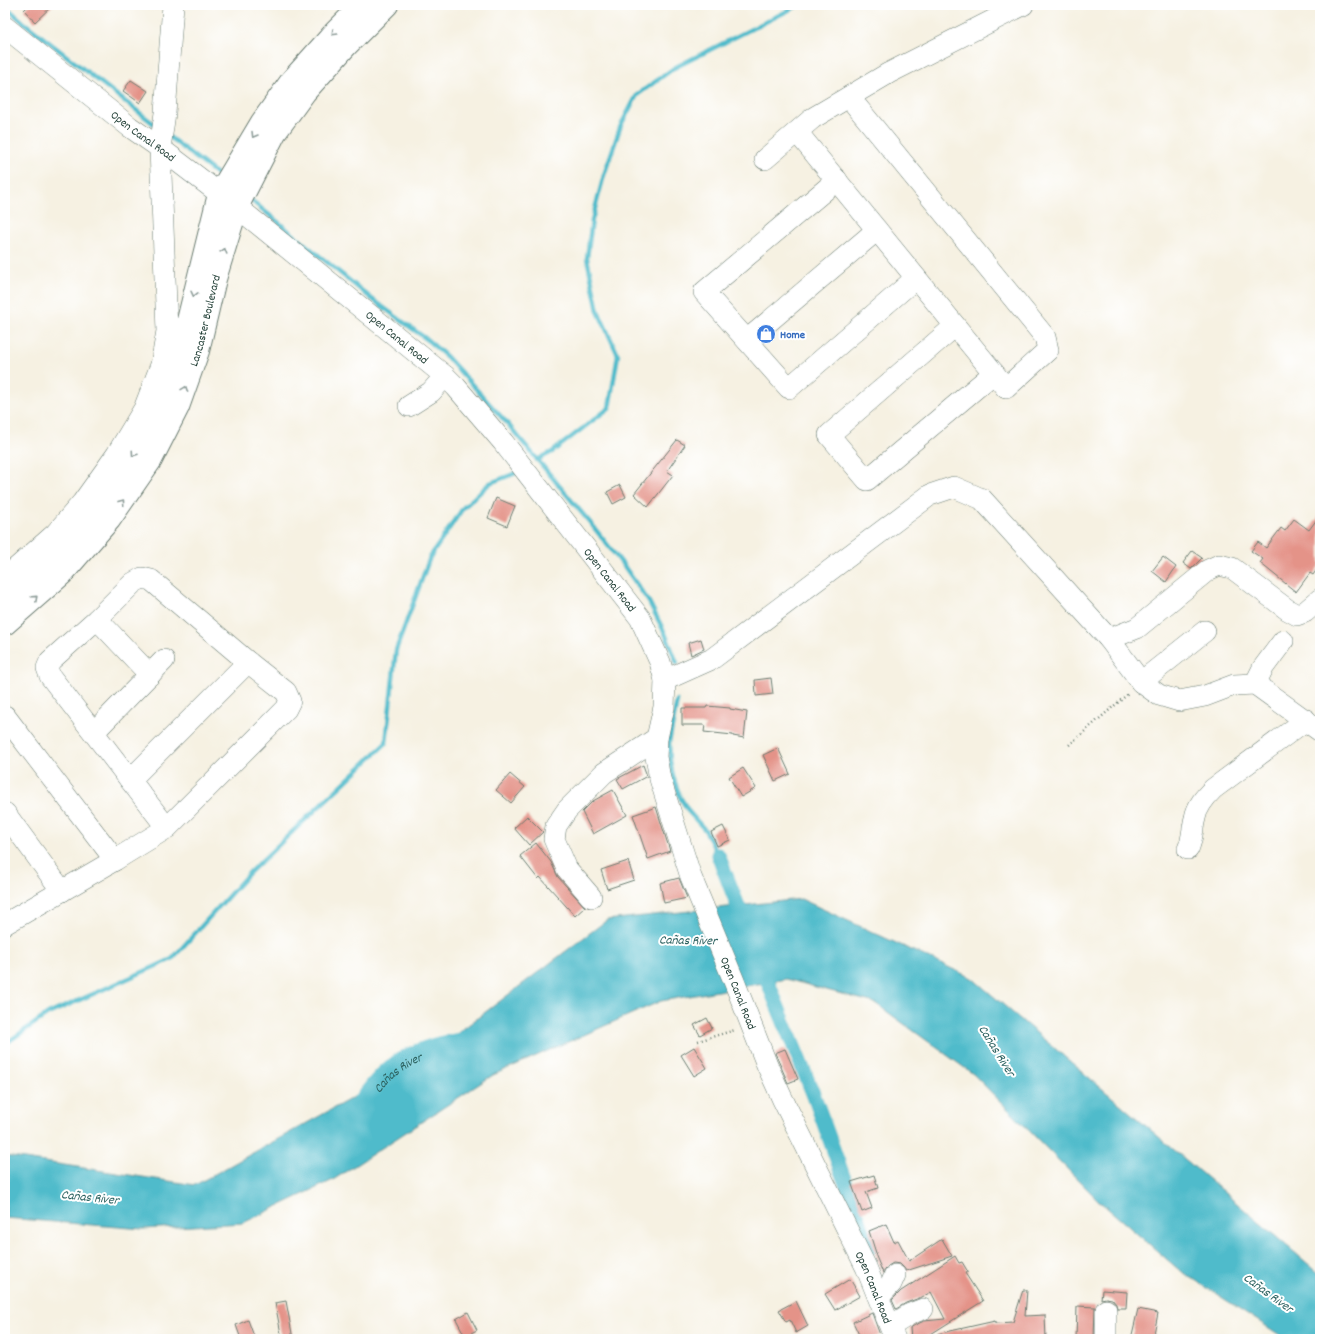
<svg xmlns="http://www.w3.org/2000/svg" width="1325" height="1344" font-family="Dekko,sans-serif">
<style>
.water{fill:#50bbcb;stroke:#387c80}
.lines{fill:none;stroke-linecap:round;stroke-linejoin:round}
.stream{stroke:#50bbcb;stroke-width:4.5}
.canal{stroke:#50bbcb;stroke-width:15}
.river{stroke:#50bbcb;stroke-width:26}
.building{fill:#e49388}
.minor-casing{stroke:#6a7c71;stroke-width:22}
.major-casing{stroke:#6a7c71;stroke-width:24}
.path{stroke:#6a7c71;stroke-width:2.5;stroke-dasharray:1 3;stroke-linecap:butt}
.minor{stroke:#fff;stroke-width:21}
.major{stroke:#fff;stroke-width:22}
.oneway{stroke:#8f9e9a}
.labels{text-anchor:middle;stroke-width:4;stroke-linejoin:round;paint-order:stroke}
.street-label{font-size:12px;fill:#1f3d34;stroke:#fff}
.shop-label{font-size:12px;font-weight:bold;fill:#366cbe;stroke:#fff;text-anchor:start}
.water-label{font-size:13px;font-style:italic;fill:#2e6361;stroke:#fff}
</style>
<rect width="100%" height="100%" fill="#fff"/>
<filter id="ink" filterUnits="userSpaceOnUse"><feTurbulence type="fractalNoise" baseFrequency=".025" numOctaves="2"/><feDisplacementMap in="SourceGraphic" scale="8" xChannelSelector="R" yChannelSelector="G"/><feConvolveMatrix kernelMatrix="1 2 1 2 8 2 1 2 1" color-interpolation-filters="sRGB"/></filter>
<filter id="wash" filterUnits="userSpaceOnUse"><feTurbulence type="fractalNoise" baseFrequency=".012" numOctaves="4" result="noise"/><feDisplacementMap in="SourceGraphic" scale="16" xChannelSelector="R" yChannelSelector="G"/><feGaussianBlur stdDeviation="0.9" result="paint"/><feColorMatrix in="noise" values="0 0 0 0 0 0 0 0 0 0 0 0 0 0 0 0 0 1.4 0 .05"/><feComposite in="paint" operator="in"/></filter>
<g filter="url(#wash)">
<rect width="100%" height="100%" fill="#f6f1e2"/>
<polygon class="water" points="801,899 972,978 1320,1274 1320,1339 1286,1339 1178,1269 1099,1201 973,1074 875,1003 786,979 661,1001 493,1075 333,1180 243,1223 143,1229 5,1218 5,1156 195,1185 426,1057 607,920"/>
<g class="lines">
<g class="stream">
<polyline points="5,6 23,22 154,124"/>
<polyline points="168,136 217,174"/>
<polyline points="251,200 372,299 425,338 447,357 506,422 592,525 624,566 649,602 665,633 677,663"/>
<polyline points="537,460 552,452 609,408 618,355 598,311 587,258 592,220 604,175 621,125 637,95 674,68 799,5"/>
<polyline points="677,701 669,742 670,761 673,777 680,797 689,812 705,830 718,855"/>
<polyline points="5,1044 48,1014 172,959 250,872 386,743 396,650 430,557 463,508 490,483 516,473"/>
</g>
<g class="canal">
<polyline points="718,855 745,924"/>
<polyline points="760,963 814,1096 869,1248"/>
</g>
<path class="river" id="s1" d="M363,1106C373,1094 382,1080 394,1071C415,1054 441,1048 467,1045"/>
</g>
<g id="blocks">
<g class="building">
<polygon points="29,5 53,5 35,22 24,10"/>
<polygon points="131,80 148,91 140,103 123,91"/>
<polygon points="677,440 685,445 667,471 673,475 648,507 634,494"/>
<polygon points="620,485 626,497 613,504 607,492"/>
<polygon points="496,498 515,506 507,526 488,518"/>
<polygon points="1320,515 1320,565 1313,575 1310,573 1296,592 1260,563 1263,559 1251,551 1258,542 1266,548 1281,528 1285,531 1294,519 1309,530"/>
<polygon points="1192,551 1202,558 1191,569 1183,563"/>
<polygon points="1163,557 1176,567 1166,582 1152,571"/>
<polygon points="701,639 704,649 691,655 688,643"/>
<polygon points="771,678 773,694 756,696 755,680"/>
<polygon points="707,706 730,708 730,709 747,712 744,738 733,736 733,735 704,732 705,725 682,725 682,708 706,708"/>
<polygon points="778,748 790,774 775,781 763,755"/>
<polygon points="643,765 647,776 623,789 617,779"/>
<polygon points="743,768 756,788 741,797 729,777"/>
<polygon points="510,774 525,787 511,803 496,790"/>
<polygon points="613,790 627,815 593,834 582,812 593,801"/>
<polygon points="656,807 670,851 648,859 633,815"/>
<polygon points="527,816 543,832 529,845 514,828"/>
<polygon points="723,826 730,840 717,846 711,832"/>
<polygon points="536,843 551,862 558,877 585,907 575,916 540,877 538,879 520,856"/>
<polygon points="628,861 634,880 607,889 601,870"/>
<polygon points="679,878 687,898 664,903 660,883"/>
<polygon points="707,1018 712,1028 700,1035 694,1025"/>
<polygon points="694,1047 707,1068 694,1076 681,1055"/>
<polygon points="785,1049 798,1079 788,1083 775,1053"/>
<polygon points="874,1175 878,1188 866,1192 872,1208 862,1212 851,1182"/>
<polygon points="886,1224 894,1242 898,1240 909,1261 942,1239 952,1256 906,1271 904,1268 900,1264 893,1263 888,1266 883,1273 875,1254 876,1253 869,1231"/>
<polygon points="955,1256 959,1263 962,1262 968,1272 965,1273 983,1301 923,1339 911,1339 910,1328 915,1325 924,1321 945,1319 931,1292 922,1297 906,1303 896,1309 892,1300 901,1291"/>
<polygon points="850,1279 860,1296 835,1310 825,1294"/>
<polygon points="1023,1290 1027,1290 1025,1316 1045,1315 1046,1339 937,1339 937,1334 995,1321 995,1323 1013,1322"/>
<polygon points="1102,1290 1127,1292 1126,1308 1117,1308 1116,1304 1112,1299 1106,1298 1101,1299"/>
<polygon points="286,1301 293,1339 282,1339 275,1303"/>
<polygon points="796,1301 808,1326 796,1333 790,1320 786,1322 779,1310"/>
<polygon points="1077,1306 1095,1307 1094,1339 1076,1339"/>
<polygon points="1138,1309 1158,1313 1153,1339 1131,1339"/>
<polygon points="468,1312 477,1330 465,1336 456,1319"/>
<polygon points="872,1313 880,1335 872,1339 861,1339 853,1322"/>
<polygon points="248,1320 255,1339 241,1339 236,1325"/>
</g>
</g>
</g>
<g filter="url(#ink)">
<use href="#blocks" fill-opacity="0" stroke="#6a7c71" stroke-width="1"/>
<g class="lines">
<defs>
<g id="minor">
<path id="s2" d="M5,27L130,127L160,148L237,207L445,376L456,387L503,442L640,618L660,662L665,680L664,707L657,738L656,757L660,779L691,877L734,981L767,1065L782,1098L866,1267L895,1339"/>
<polyline points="797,132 1006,388 1048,350 1045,337 849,97"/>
<polyline points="765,159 813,118 889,73 1023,5"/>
<polyline points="837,180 704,292 789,388 916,278"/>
<polyline points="955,326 829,435 867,480 994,373"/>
<polyline points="747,340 877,230"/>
<polyline points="409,406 431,392 445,376"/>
<polyline points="5,578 56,533 82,503 117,454 144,409 161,365 167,331 160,148 165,113 173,5"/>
<polyline points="97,619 150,675"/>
<polyline points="1109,639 1141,682 1159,695 1179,701 1205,696 1234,685 1255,684 1320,731"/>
<polyline points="665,680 712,659 930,495 954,487 982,499 1109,639 1137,628 1208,570 1219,565 1232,568 1288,610 1297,615 1305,612 1320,599"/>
<polyline points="1141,682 1205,631"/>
<polyline points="1255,684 1263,668 1283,641"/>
<polyline points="5,716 115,860"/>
<polyline points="94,732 164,660"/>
<polyline points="130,780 248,662"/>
<polyline points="5,813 62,891"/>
<path d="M1188,849C1193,839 1192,829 1195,818C1197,806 1205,797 1213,789L1306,720"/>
<polyline points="591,897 567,869 554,839 556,826 567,810 604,773 657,738"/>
<polyline points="5,924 115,860 167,828 286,709 290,701 286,692 248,662 151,580 142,578 133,583 97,619 50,661 47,668 50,676 167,828"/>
<polyline points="879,1297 891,1284 895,1275"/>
<polyline points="891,1326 910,1314 923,1309"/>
<polyline points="1106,1339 1106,1310"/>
</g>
<g id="major">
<polyline points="5,600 49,561 97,507 136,451 162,400 182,345 219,194 262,122 292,80 335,32 362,5"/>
<path id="s3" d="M5,624L62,574L110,519L151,460L178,407L198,351L215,279L237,207L275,133L305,92L347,45L387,5"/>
</g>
</defs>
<use href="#minor" class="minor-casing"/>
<use href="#major" class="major-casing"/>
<g class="path">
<polyline points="1069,745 1129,693"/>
<polyline points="698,1041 735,1030"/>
</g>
<use href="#minor" class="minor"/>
<use href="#major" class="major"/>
</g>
<defs><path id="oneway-chevron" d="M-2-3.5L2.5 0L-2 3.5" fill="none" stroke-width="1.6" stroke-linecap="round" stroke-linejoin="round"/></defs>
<g class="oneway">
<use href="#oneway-chevron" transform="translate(334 33) rotate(133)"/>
<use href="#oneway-chevron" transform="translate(254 135) rotate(121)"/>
<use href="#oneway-chevron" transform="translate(224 251) rotate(-73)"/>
<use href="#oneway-chevron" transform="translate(194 294) rotate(103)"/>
<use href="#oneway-chevron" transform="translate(185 389) rotate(-70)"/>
<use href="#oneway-chevron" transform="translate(134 454) rotate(124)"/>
<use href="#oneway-chevron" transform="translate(122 502) rotate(-54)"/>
<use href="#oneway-chevron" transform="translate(35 598) rotate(-42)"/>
</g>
</g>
<defs>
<symbol id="shop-disc" viewBox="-11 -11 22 22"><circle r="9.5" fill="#3f7fe0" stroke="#fff"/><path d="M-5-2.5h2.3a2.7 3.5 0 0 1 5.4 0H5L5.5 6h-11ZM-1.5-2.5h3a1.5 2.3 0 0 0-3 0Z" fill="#fff"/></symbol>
</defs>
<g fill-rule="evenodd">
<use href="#shop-disc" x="755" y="323" width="22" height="22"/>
</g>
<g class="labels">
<g class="street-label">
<text dy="4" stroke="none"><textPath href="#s2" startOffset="176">Open Canal Road</textPath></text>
<text dy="4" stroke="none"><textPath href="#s3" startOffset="371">Lancaster Boulevard</textPath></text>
<text dy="4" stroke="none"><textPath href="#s2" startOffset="500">Open Canal Road</textPath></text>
<text dy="4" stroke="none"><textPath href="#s2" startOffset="824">Open Canal Road</textPath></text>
<text dy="4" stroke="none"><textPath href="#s2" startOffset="1268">Open Canal Road</textPath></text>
<text dy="4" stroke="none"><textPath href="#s2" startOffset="1592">Open Canal Road</textPath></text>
</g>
<g class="shop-label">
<text x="780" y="338">Home</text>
</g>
<g class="water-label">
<text transform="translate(688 939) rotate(1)" y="5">Cañas River</text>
<text transform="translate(998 1050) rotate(58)" y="5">Cañas River</text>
<text dy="5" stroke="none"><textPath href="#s1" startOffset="49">Cañas River</textPath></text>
<text transform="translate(90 1196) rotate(6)" y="5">Cañas River</text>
<text transform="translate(1269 1292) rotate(36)" y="5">Cañas River</text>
</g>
</g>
<rect width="1325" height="1344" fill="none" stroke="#fff" stroke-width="20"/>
</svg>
